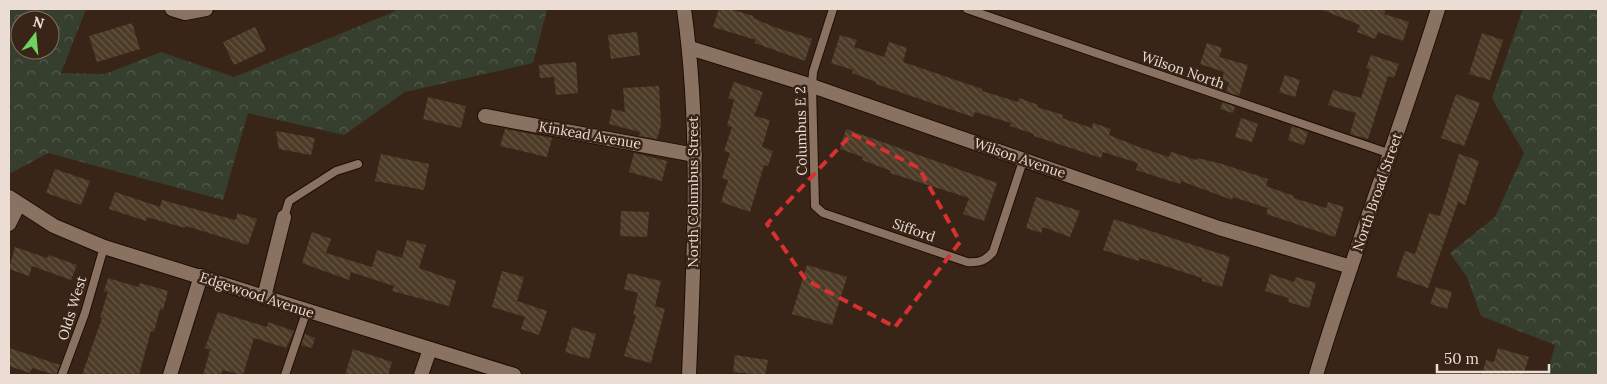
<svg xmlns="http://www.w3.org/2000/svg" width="1607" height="384" font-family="Lora,serif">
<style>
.forest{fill:url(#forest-crowns);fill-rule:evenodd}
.building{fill:url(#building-back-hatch)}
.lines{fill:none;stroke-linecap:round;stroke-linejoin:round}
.service-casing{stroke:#200e02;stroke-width:10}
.minor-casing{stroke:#200e02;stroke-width:16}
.secondary-casing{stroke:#200e02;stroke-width:16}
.service{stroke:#8a7262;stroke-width:8}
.minor{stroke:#8a7262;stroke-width:14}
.secondary{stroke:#8a7262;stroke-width:14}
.marked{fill:none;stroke:#d73131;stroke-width:4;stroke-dasharray:10 6;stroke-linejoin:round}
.labels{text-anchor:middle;stroke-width:5;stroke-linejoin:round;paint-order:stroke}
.street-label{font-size:14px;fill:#ebddd4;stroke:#392517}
</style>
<defs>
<pattern id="forest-crowns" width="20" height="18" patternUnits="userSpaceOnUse" patternTransform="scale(1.25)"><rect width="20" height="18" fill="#363f2d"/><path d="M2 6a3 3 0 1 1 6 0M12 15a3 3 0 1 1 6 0" fill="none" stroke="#535a4b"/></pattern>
<pattern id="building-back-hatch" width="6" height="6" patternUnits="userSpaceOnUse" patternTransform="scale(1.25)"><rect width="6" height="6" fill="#4b3b27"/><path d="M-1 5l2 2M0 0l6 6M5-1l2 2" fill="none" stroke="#655745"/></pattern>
</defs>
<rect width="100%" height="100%" fill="#392517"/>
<g class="forest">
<path d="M9,9H86L61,73L105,74L161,52L234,77L389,14L398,9H556L547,10L533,63L405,92L344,135L248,113L223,200L48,153L9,174ZM20,20H50V50H20Z"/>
<polygon points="1523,9 1598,9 1598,375 1547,375 1555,345 1481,316 1467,277 1450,253 1495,217 1524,153 1492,98"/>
</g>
<g class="building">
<polygon points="719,9 730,9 753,16 753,18 774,27 812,39 805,61 755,43 756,40 713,27"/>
<polygon points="1320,9 1378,9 1385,11 1384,14 1409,22 1403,41 1378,32 1375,39 1357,32 1360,25"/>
<polygon points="132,23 140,49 97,62 89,36"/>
<polygon points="255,27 266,50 234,65 223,42"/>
<polygon points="637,32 640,55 611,59 608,35"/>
<polygon points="1482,33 1503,40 1490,80 1469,74"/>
<polygon points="840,35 857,40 854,47 884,57 889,42 907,48 903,62 982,89 982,91 1018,102 1019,98 1038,105 1037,107 1063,115 1062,118 1092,128 1093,123 1111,129 1109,135 1136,146 1169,157 1171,152 1196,160 1197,158 1222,164 1268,179 1266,186 1294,196 1293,198 1326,208 1328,202 1344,207 1335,237 1266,214 1268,208 1233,197 1232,200 1181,181 1180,184 1136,170 1138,163 1103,152 1101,158 1034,136 1034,134 1010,126 1011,123 975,112 973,117 876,84 876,82 852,73 853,70 831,63"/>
<polygon points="1207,43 1222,48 1219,57 1248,65 1239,96 1226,92 1229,82 1222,80 1224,72 1200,64"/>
<polygon points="1371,55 1399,64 1394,78 1388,76 1368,139 1350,134 1356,113 1328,105 1333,90 1361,98 1370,70 1366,68"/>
<polygon points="576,62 578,93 556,95 554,77 540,78 539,65"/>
<polygon points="1285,75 1300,80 1295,97 1279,92"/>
<polygon points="734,82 763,92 754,116 770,120 762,147 773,151 768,166 764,165 750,212 721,202 728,180 722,178 730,153 724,151 732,127 727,126 734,100 728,98"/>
<polygon points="659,86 661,125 657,139 639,136 640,132 609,124 612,109 625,112 623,88"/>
<polygon points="1456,94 1480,103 1464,146 1441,138"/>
<polygon points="428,97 466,106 461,128 423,119"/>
<polygon points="1223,102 1235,107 1233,113 1220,109"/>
<polygon points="1241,118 1258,124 1252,142 1235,137"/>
<polygon points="1292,126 1308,132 1304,145 1288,140"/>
<polygon points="505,129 552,138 547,157 500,146"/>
<polygon points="846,129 997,183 984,221 963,214 969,198 890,173 891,171 862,160 863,157 840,149"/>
<polygon points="276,131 315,138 311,155 279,149"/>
<polygon points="634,153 667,161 662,181 629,172"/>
<polygon points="381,154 429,164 424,190 375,181"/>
<polygon points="1459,154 1479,161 1465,205 1458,202 1428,288 1396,277 1405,251 1415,254 1429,213 1440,216"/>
<polygon points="55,169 90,181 81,205 46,193"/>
<polygon points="115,192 160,207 162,200 235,220 238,213 257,219 248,245 186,226 185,228 147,217 146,221 109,209"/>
<polygon points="1036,197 1080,211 1070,237 1043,227 1041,233 1026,228"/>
<polygon points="621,211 649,212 647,237 620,236"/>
<polygon points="1114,219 1230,257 1222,287 1202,281 1202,278 1140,258 1139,261 1103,250"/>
<polygon points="312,232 331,239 326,253 372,267 377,250 402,258 407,240 426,245 419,268 456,281 449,306 392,291 394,286 351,272 349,280 302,263"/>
<polygon points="15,247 47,258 49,255 77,265 71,280 32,266 29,276 9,269"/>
<polygon points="807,265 847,277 832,325 792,314"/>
<polygon points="502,271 524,277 517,301 547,311 539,335 521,329 525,317 492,307"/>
<polygon points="628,273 661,281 655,306 665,309 651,363 624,356 636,315 633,315 638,293 624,289"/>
<polygon points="1270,274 1294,282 1296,277 1316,283 1309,308 1288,302 1289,298 1265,291"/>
<polygon points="108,278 138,287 140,283 168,291 163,310 160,309 154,332 151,331 139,375 82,375 102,318 100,317 108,292 104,291"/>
<polygon points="1436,287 1452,292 1447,309 1430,304"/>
<polygon points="218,312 267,327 268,322 294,331 286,348 254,338 243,375 222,370 221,375 203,375 210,350 205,348"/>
<polygon points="572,327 596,334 589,359 565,352"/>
<polygon points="305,334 315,338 312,348 301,345"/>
<polygon points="9,348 60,365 56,375 32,368 30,373 9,366"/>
<polygon points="1498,348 1529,357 1523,375 1482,375 1486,360 1494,362"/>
<polygon points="353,349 392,362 388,375 345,375"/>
<polygon points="735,355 768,360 765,375 733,372"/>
</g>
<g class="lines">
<defs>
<g id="service">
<path d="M833,9L813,72L812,86L815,206L823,213L967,262C979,263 985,261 993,252L1024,158"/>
<polyline points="967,9 1391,154"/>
<polyline points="284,217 289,201 336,171 358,164"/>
<polyline points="62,375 85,313 104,247"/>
<polyline points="285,375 307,310"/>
</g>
<g id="minor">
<polyline points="172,9 185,13 206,9"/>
<polyline points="690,48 812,86 1219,228 1351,267"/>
<polyline points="485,116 695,155"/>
<polyline points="9,197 54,226 104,247 514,375"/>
<polyline points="9,224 19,204"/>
<polyline points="264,297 284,217"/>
<polyline points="170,375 201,276"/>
<polyline points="421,375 430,349"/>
<path d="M1316,375C1353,252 1400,132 1438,9"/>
</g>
<path id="secondary" d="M684,9C701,130 694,253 689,375"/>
</defs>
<use href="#service" class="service-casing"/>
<use href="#minor" class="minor-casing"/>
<use href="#secondary" class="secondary-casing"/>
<use href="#service" class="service"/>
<use href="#minor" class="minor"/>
<use href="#secondary" class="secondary"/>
</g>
<path class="marked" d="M852,134L919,168L960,242L895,327L806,280L767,224Z"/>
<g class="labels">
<g class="street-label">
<text transform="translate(1183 70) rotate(19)" y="5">Wilson North</text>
<text transform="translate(801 131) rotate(-91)" y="5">Columbus E 2</text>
<text transform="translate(590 135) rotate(10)" y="5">Kinkead Avenue</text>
<text transform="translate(1020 158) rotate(19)" y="5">Wilson Avenue</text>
<text transform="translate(693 192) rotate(-90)" y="5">North Columbus Street</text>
<text transform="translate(1377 192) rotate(-71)" y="5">North Broad Street</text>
<text transform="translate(914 230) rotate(19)" y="5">Sifford</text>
<text transform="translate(257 295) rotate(18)" y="5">Edgewood Avenue</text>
<text transform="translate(72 308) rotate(-73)" y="5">Olds West</text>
</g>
</g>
<rect width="1607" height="384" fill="none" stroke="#ebddd4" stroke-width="20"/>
<g transform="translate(35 35) rotate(16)"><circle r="24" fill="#392517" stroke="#806f63"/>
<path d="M0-4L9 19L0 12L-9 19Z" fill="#6fd360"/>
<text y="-8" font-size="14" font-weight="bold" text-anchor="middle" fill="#ebddd4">N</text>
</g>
<path d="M1437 364v8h112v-8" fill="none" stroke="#ebddd4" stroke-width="2.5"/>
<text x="1444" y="364" font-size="15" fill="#ebddd4" stroke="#392517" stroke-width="4" paint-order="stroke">50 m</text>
</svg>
